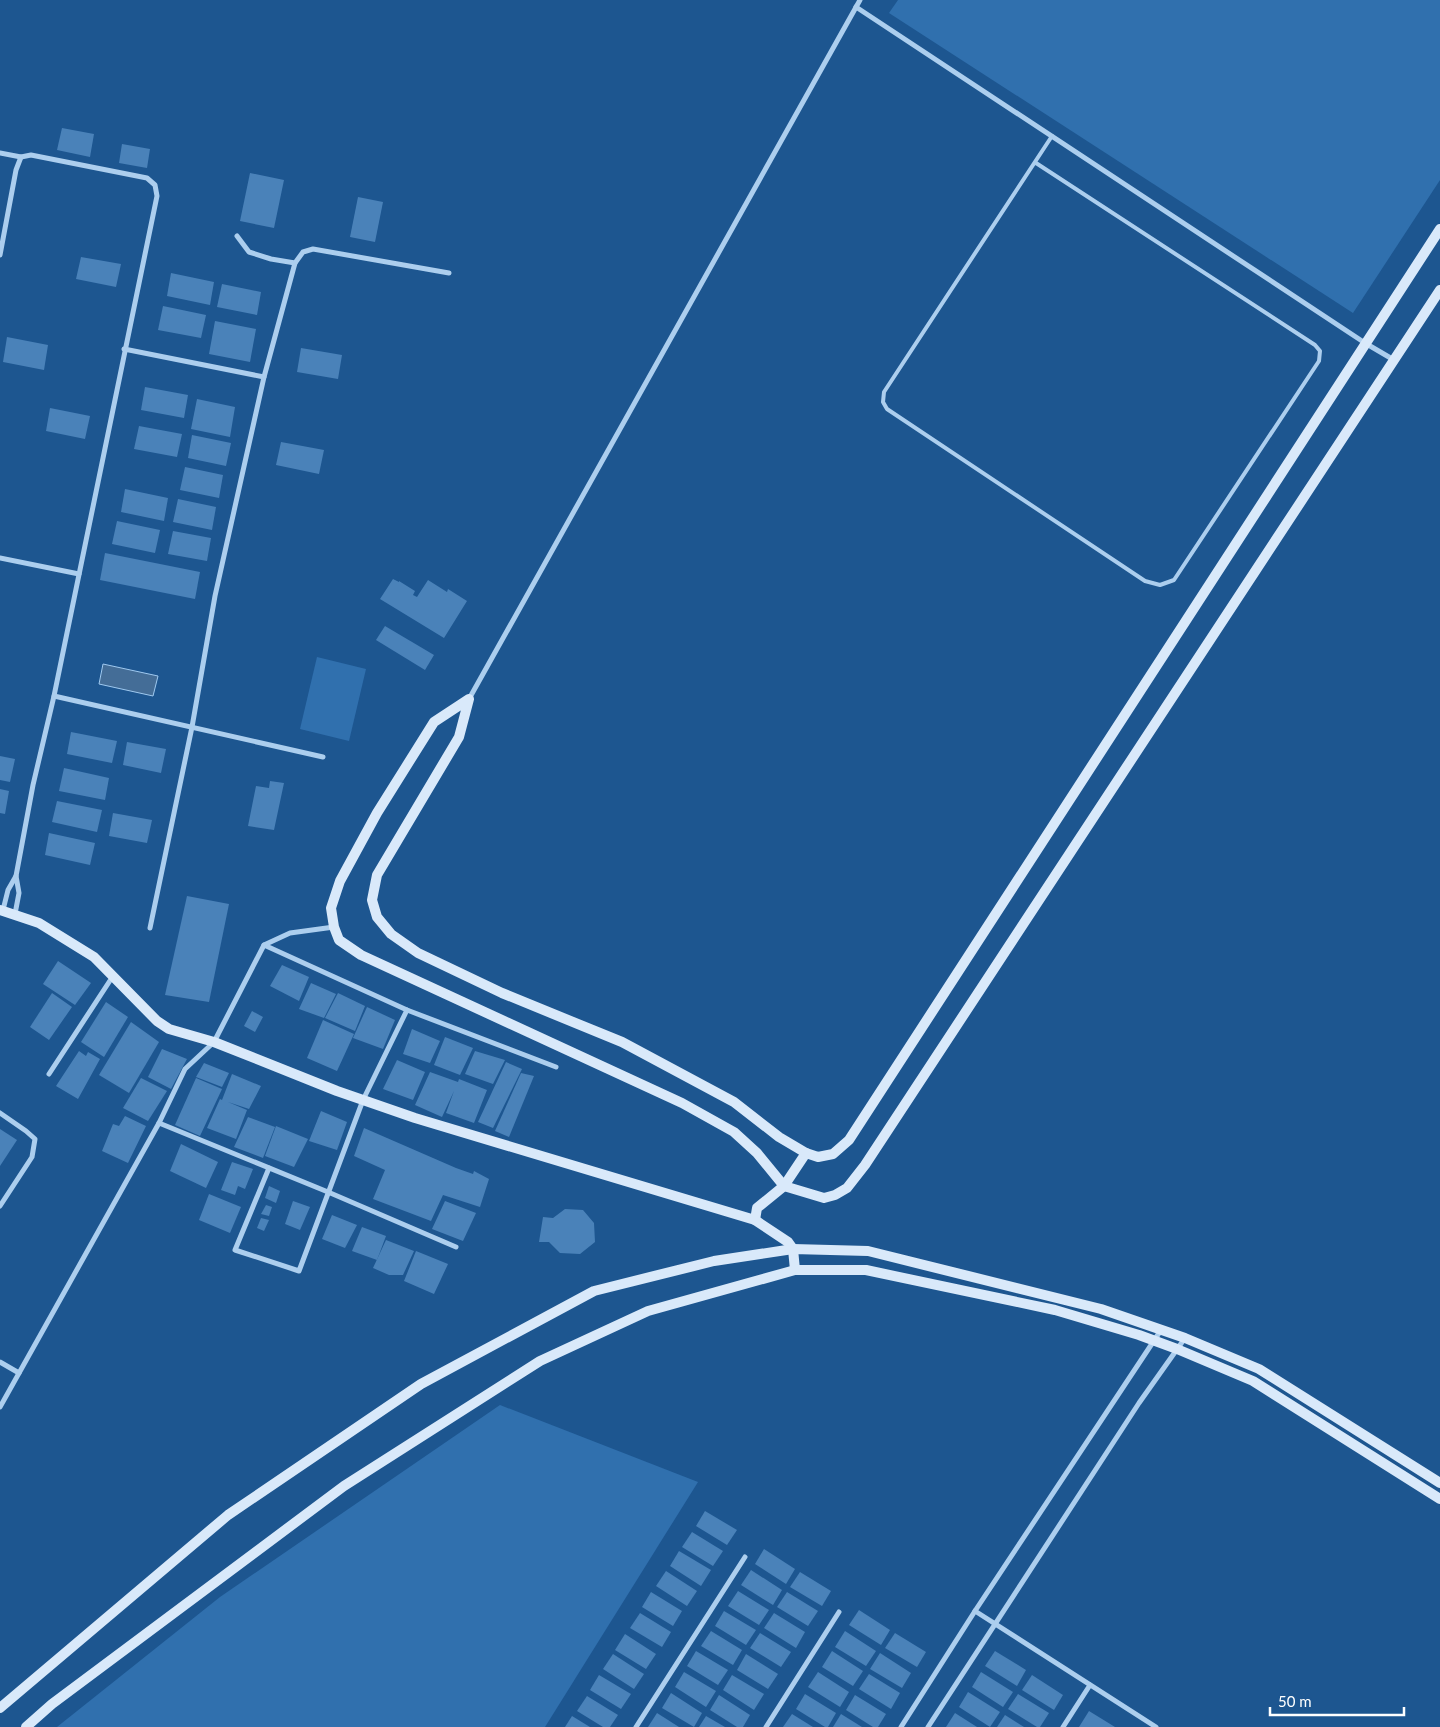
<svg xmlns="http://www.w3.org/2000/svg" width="1440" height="1727" font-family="Lato,sans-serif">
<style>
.green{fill:#3070ae}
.water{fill:#446d97;stroke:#9fc9f0}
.building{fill:#4a82b9}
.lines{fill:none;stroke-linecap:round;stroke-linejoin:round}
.lane{stroke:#acceee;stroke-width:4}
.street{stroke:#acceee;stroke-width:5}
.secondary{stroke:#d9e9fa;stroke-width:10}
</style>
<rect width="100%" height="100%" fill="#1d5690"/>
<g class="green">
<polygon points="898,0 1440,0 1440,180 1353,313 889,13"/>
<polygon points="317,657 366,669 349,741 300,729"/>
<polygon points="500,1405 698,1482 545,1727 57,1727 220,1597"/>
</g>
<polygon class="water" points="103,664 158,676 153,696 99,684"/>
<g class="building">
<polygon points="62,128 94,134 90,157 57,150"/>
<polygon points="122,144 150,149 147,168 119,163"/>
<polygon points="250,173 284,180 274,228 240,221"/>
<polygon points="358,197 383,202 375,242 350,237"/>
<polygon points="81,257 121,264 116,287 76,279"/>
<polygon points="171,273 214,282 210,305 167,296"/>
<polygon points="222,284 261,292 257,315 217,307"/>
<polygon points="163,306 206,315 201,338 158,330"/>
<polygon points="215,321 256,329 250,362 209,354"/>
<polygon points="7,337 48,345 44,370 3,362"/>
<polygon points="301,348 342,355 338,379 297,372"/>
<polygon points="145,387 188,395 184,418 141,410"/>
<polygon points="197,399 235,407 230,437 191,429"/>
<polygon points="50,408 90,416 85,439 46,431"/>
<polygon points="139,426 182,434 177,457 134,449"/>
<polygon points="192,435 231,443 226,466 188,458"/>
<polygon points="281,442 324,450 319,474 276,465"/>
<polygon points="185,467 223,475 219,498 180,490"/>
<polygon points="125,489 168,498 164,521 121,512"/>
<polygon points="178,499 216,507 212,530 173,522"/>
<polygon points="117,521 160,530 155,553 112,544"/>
<polygon points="173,531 211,538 207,561 168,554"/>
<polygon points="105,553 200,572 195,599 100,580"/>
<polygon points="393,579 399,582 399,581 415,591 413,595 417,597 428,580 447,592 448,589 467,601 444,638 380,599"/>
<polygon points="385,626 434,655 425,670 376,640"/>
<polygon points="71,732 117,741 112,763 67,754"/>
<polygon points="127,742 166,749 161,773 123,765"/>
<polygon points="0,756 15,759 10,782 0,780"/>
<polygon points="64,768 109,778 105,800 59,791"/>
<polygon points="270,781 284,783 274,830 248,826 256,786 269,788"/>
<polygon points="0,789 9,791 5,814 0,813"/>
<polygon points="57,801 102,810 97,832 52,822"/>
<polygon points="113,813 152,820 147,843 109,836"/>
<polygon points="49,833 95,843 90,865 45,855"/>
<polygon points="187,896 229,904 209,1002 165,995"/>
<polygon points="58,961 91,983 75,1005 43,984"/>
<polygon points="282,965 309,977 299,1001 270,986"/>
<polygon points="311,983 336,994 324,1018 299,1009"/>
<polygon points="52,993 72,1007 49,1040 30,1027"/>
<polygon points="338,993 365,1006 355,1031 325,1018"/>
<polygon points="106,1002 128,1017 104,1057 81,1042"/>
<polygon points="367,1007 395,1020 383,1049 353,1038"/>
<polygon points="252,1011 263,1017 255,1032 244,1026"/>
<polygon points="323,1020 354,1034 337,1071 307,1058"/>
<polygon points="131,1022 159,1042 129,1093 99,1075"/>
<polygon points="412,1029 440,1041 430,1063 403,1054"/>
<polygon points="445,1037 473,1048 460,1075 434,1065"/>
<polygon points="162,1049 187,1059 171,1089 148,1077"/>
<polygon points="79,1051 86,1056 88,1052 100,1059 78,1099 56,1086"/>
<polygon points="475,1051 505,1060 493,1084 465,1074"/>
<polygon points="397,1060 425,1072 413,1100 383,1089"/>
<polygon points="506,1062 522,1069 493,1128 478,1122"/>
<polygon points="204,1063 229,1073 222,1087 196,1077"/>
<polygon points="430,1072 458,1082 459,1079 487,1090 474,1123 446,1113 454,1091 442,1117 415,1105"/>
<polygon points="521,1073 534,1076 509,1137 495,1131"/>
<polygon points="232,1074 261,1086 249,1109 228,1102 247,1110 236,1139 207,1128 220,1099 222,1100"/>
<polygon points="141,1078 167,1091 148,1121 123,1108"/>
<polygon points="196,1078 222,1089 200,1136 175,1125"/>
<polygon points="321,1111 347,1122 337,1150 309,1141"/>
<polygon points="125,1116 146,1126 128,1163 102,1151 113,1124 119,1126"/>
<polygon points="248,1117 275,1127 263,1158 234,1147"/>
<polygon points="276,1126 308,1139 294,1167 265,1156"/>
<polygon points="364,1128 456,1168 473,1174 474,1171 489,1179 480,1207 443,1195 431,1221 373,1199 385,1170 354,1156"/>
<polygon points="0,1129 17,1140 0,1166"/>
<polygon points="181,1144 218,1162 206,1188 170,1171"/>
<polygon points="232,1162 253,1169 245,1189 238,1186 235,1195 221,1190"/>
<polygon points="269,1186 280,1191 276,1203 265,1198"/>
<polygon points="209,1194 241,1207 230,1233 199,1220"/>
<polygon points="293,1201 310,1207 300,1230 285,1224"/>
<polygon points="445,1201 476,1213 463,1241 432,1229"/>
<polygon points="266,1205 272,1207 269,1216 261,1214"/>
<polygon points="565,1209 583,1210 594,1223 595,1242 580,1254 560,1253 549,1242 539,1242 543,1217 553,1218"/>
<polygon points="332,1215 357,1225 345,1248 322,1239"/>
<polygon points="261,1218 269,1220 264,1231 257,1228"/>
<polygon points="362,1227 386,1236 377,1260 352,1251"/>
<polygon points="386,1240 414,1251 403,1275 389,1275 373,1268"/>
<polygon points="416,1251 448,1264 434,1294 404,1281"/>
<polygon points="705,1511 737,1530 727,1545 696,1526"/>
<polygon points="692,1532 723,1551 713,1566 682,1547"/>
<polygon points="764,1549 795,1569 786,1584 755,1564"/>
<polygon points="679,1551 711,1570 701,1586 670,1566"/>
<polygon points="751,1570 782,1590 773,1605 741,1585"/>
<polygon points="666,1571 697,1591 687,1606 656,1586"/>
<polygon points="800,1572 831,1591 822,1606 790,1587"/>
<polygon points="738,1591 769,1610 759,1625 728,1606"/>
<polygon points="651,1592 682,1611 673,1626 642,1607"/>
<polygon points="787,1592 818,1611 808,1626 777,1607"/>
<polygon points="859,1610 890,1630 881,1645 849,1625"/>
<polygon points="724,1611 756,1630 746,1645 715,1626"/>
<polygon points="640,1613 671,1632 662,1647 630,1628"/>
<polygon points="774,1613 805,1632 796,1648 764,1628"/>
<polygon points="711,1631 742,1650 733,1665 701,1646"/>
<polygon points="845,1631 876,1651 866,1666 835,1647"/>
<polygon points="760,1633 791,1652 781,1667 750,1648"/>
<polygon points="895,1633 926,1652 917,1667 885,1648"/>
<polygon points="625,1634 656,1654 646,1669 615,1650"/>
<polygon points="696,1651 728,1670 718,1685 687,1666"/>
<polygon points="832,1651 863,1671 853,1686 822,1667"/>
<polygon points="995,1651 1026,1670 1017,1686 985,1666"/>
<polygon points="880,1653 911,1673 902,1688 870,1669"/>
<polygon points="613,1654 644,1674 634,1689 603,1669"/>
<polygon points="746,1654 778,1674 768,1689 737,1670"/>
<polygon points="684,1672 716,1691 706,1707 675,1687"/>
<polygon points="818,1672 849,1692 840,1707 808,1687"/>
<polygon points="981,1672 1013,1692 1003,1707 972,1687"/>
<polygon points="869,1674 900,1693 891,1709 859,1689"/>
<polygon points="599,1675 631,1694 621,1709 590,1690"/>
<polygon points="732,1675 764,1694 754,1710 723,1690"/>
<polygon points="1032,1675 1063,1695 1054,1710 1022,1690"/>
<polygon points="968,1692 1000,1712 990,1727 959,1707"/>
<polygon points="671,1693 702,1713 694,1727 662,1708"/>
<polygon points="805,1694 836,1713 828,1727 825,1727 796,1709"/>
<polygon points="1018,1694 1049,1713 1040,1727 1037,1727 1008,1709"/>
<polygon points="719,1695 750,1715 743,1727 737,1727 710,1710"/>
<polygon points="855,1695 886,1714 878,1727 873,1727 846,1710"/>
<polygon points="587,1696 618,1715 610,1727 603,1727 577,1711"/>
<polygon points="1089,1711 1115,1727 1079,1727"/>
<polygon points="657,1713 679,1727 648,1727"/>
<polygon points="955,1713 977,1727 946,1727"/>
<polygon points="792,1714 813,1727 783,1727"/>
<polygon points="841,1714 862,1727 833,1727"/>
<polygon points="1005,1715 1024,1727 997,1727"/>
<polygon points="572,1716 590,1727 565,1727"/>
<polygon points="706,1716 725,1727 699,1727"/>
</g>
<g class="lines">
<polyline class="lane" points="1036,163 1315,345 1320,351 1319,361 1174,580 1160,585 1145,581 887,409 883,402 884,392 1052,136"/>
<g class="street">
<polyline points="856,7 1365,343 1394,360"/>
<polyline points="0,153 21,157 31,155 147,178 155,185 157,196 54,696 33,785 16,876 19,893 15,914"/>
<polyline points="237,236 249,252 271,259 295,263"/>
<polyline points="0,255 16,170 21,157"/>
<polyline points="124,349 264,377"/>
<polyline points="0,558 79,574"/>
<polyline points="54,696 323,757"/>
<polyline points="469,699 860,0"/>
<polyline points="3,910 8,890 16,876"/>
<polyline points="150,928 192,727 215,596 264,377 295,263 303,252 313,249 449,273"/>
<polyline points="264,945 407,1010 556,1067"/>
<polyline points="49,1074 113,976"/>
<polyline points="0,1113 26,1131 35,1139 32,1157 0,1206"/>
<polyline points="159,1123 328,1192 456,1247"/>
<polyline points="269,1168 235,1250 299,1271 363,1100 407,1010"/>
<polyline points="0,1362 19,1373"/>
<polyline points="0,1407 159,1123 185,1069 214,1042 264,945 290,933 334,927"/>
<polyline points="975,1611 1156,1727"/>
<polyline points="636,1727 745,1557"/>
<polyline points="766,1727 839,1612"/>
<polyline points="901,1727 975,1611 1161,1330"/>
<polyline points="928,1727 1139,1403 1185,1338"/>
<polyline points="1063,1727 1090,1685"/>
</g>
<g class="secondary">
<polyline points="1440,229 849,1140 833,1154 818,1157 806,1153 779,1137 734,1102 622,1042 502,993 418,953 391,934 377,917 372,900 377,875 459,737 469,699 434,722 377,813 340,881 331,908 334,927 339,940 361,955 682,1103 734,1132 757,1153 784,1186 824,1198 835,1195 847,1188 865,1165 1440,290"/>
<polyline points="0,910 39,923 94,957 157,1021 169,1029 214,1042 337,1091 415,1118 755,1220 788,1242 793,1249 795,1270"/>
<polyline points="755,1220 757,1208 784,1186 806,1153"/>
<polyline points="0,1708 228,1515 421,1384 594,1291 714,1261 793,1249 868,1251 1101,1309 1185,1338 1259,1369 1440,1483"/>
<polyline points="26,1727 52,1704 344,1486 540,1361 648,1311 795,1270 866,1270 1055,1310 1139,1335 1177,1349 1253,1381 1440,1499"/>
</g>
</g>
<path d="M1270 1707v8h134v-8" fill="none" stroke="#ffffff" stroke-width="2.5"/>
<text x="1278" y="1707" font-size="15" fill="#ffffff" stroke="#1d5690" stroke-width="4" paint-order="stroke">50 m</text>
</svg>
